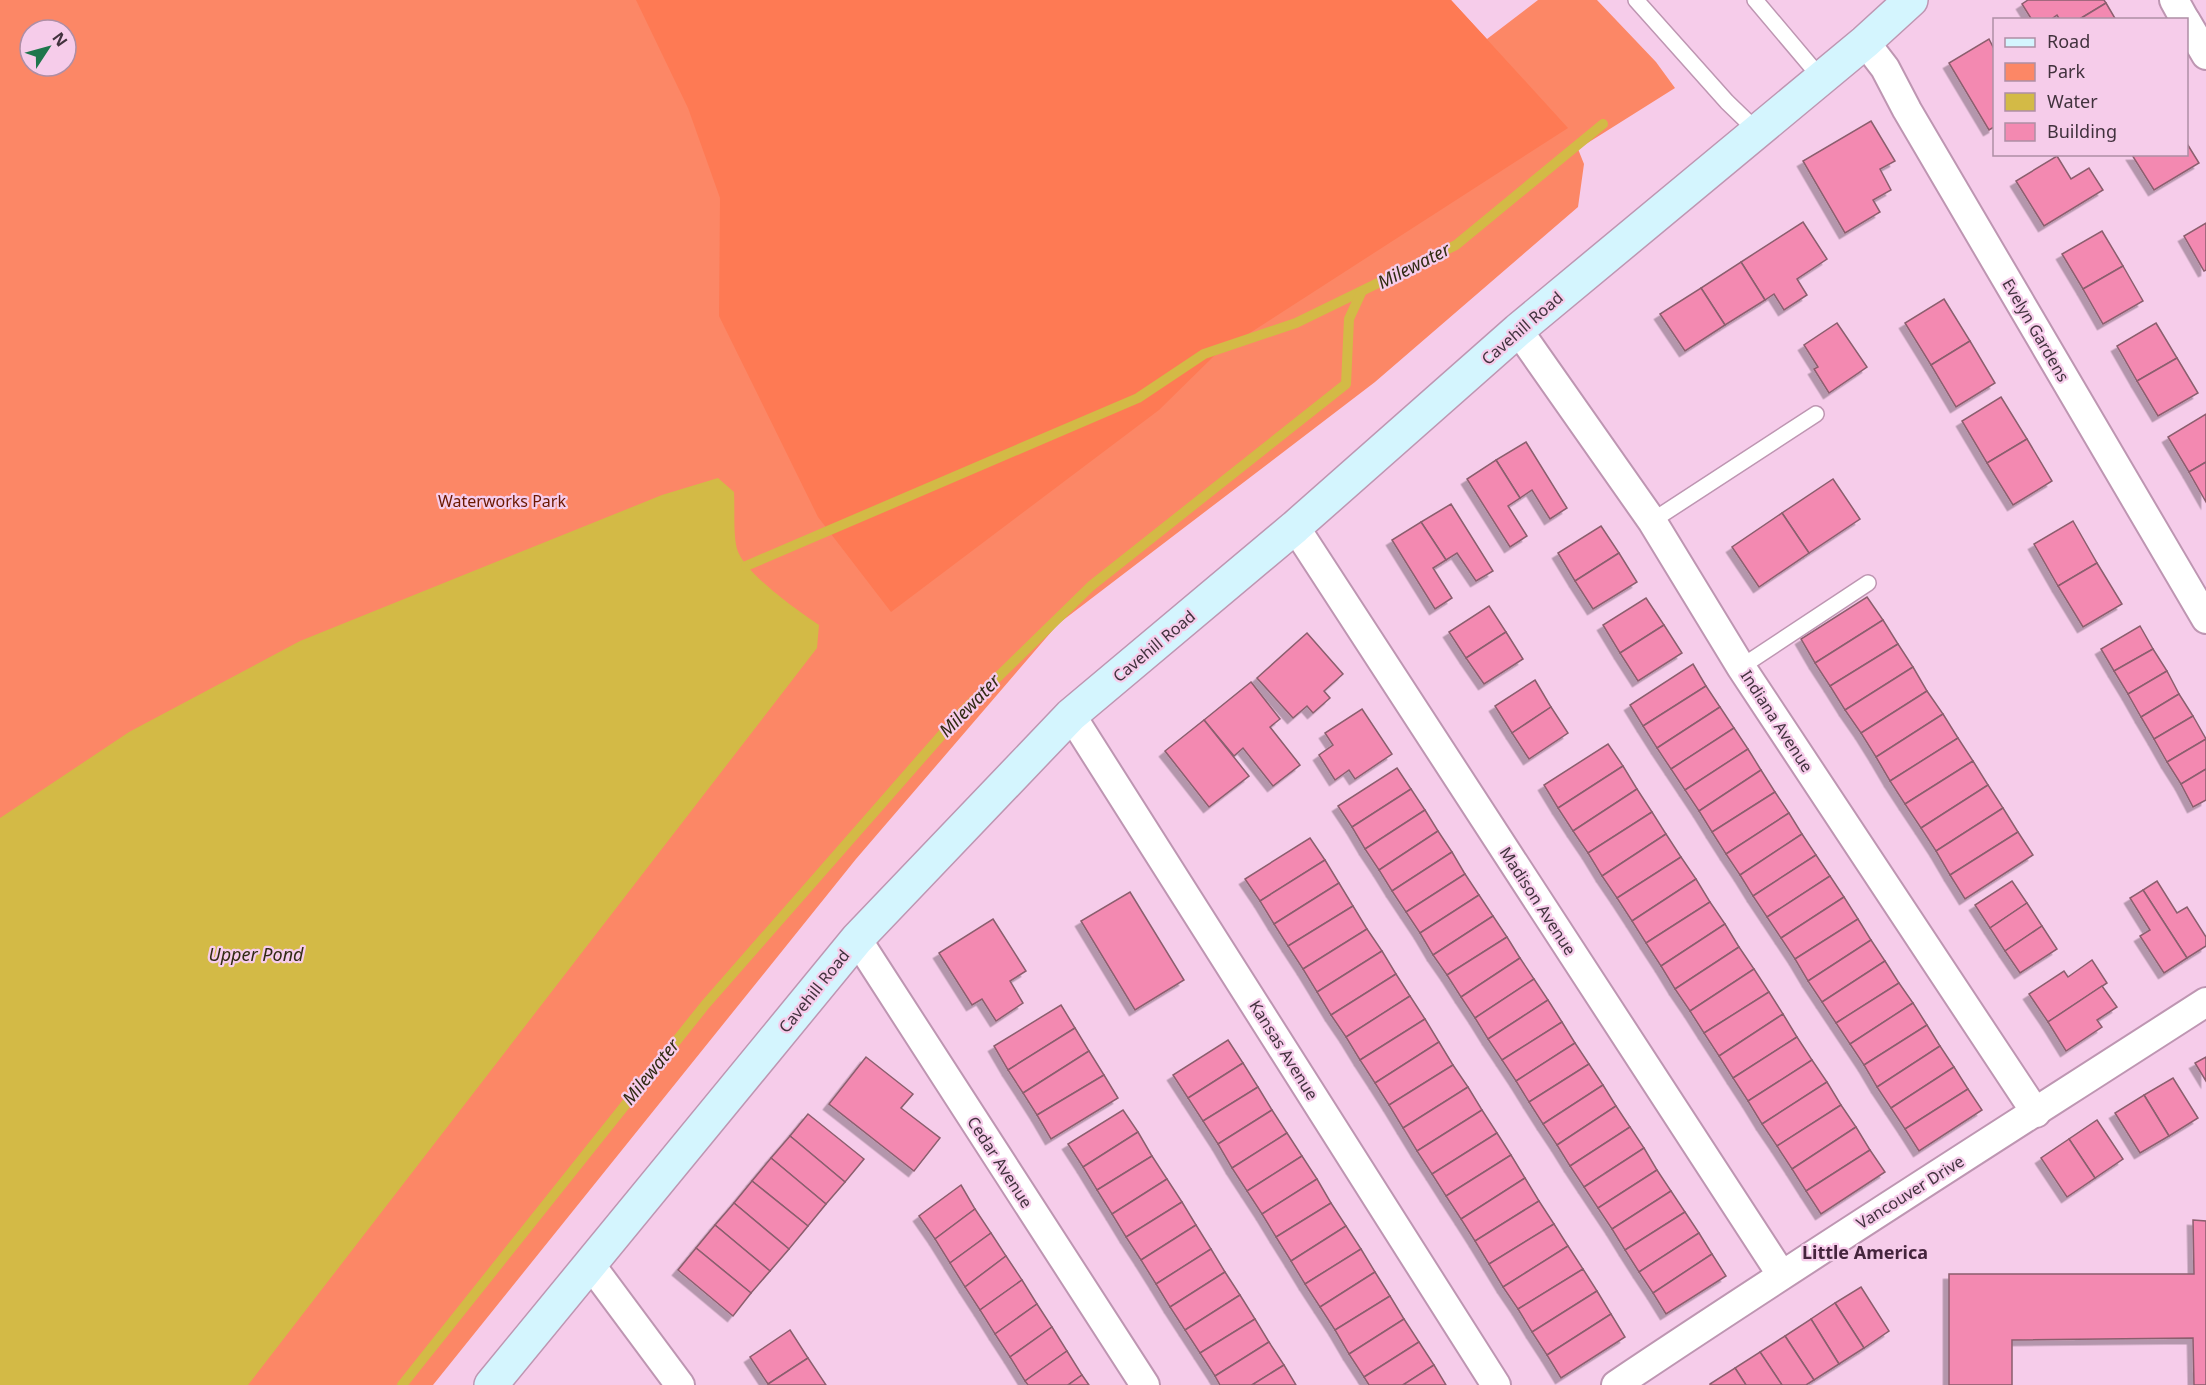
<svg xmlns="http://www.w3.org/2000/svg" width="2206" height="1385" font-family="'Noto Sans',sans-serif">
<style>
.green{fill:#fc8766;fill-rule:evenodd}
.forest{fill:#fe7a54}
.water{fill:#d3ba46}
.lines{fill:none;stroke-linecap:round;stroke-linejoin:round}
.stream{stroke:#d3ba46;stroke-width:10}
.building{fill:#f389b1;stroke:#8b5e6e;stroke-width:1.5;filter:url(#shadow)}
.lane-casing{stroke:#be96b2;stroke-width:18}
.street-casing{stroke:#be96b2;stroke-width:32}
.secondary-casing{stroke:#be96b2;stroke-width:36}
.lane{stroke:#fff;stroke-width:15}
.street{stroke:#fff;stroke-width:28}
.secondary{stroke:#d4f5fe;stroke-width:33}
.labels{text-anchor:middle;stroke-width:4.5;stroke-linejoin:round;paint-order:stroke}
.street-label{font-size:16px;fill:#42323e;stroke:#f6ccea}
.park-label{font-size:16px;fill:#6a1800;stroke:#f6ccea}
.water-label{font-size:18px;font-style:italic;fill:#312b13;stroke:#f6ccea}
.neighbourhood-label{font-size:18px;font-weight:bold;fill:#45253d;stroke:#f6ccea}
</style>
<defs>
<filter id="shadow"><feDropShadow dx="-5.5" dy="5.5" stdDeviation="0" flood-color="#0004"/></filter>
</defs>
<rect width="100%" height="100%" fill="#f6ccea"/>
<path class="green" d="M0,0H1451L1487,39L1538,0H1597L1656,62L1675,88L1578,149L1584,164L1578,207L1375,382L1058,624L856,859L433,1385H0ZM30,30H66V66H30Z"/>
<polygon class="forest" points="636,0 1451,0 1568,128 1214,356 1159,410 891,612 818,517 719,316 720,198 688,108"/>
<path class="water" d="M718,478L734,492C735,509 733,534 737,549C744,573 798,611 819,625L817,648L248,1385H0V818L129,732L300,641L662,495Z"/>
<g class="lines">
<g class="stream">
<polyline points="746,566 1138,398 1204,354 1296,323 1456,245 1603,124"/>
<polyline points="402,1385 705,1005 961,713 1091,586 1346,384 1349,319 1361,293"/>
</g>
</g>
<g class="building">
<polygon points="2028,0 2104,0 2106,3 2078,20 2060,20 2057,15 2050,20 2032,20 2022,4"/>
<polygon points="2106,3 2116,20 2078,20"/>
<polygon points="1989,39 1994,49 1994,127 1989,130 1949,63"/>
<polygon points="1871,121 1895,161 1880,169 1891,190 1873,200 1880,212 1845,233 1803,161"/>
<polygon points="2186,142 2199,163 2154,190 2132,155 2186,154"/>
<polygon points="2057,156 2071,179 2089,168 2103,190 2044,226 2016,181"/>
<polygon points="1803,222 1827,259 1797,279 1807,295 1784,310 1774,294 1765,300 1741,262"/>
<polygon points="2206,223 2206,270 2204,271 2184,236"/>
<polygon points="2102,231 2123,266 2083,289 2062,254"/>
<polygon points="1741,262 1765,300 1725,325 1701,288"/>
<polygon points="2123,266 2143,301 2103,324 2083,289"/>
<polygon points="1701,288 1725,325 1685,351 1660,314"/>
<polygon points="1944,299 1970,341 1931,365 1905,323"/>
<polygon points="1837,323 1867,367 1829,393 1814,369 1818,367 1804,345"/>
<polygon points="2156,323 2177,358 2137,381 2117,346"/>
<polygon points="1970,341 1995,383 1956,407 1931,365"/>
<polygon points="2177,358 2198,393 2158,416 2137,381"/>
<polygon points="2001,397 2027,439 1987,463 1962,421"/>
<polygon points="2206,414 2206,462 2189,472 2168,437"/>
<polygon points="2027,439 2052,481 2013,505 1987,463"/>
<polygon points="1526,442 1567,508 1550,519 1532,490 1520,498 1496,460"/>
<polygon points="1496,460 1520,498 1508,506 1527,536 1510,547 1467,479"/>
<polygon points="2206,462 2206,502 2189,472"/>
<polygon points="1833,479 1860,519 1809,553 1782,513"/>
<polygon points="1451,504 1493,571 1476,581 1457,553 1446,560 1421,522"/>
<polygon points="1782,513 1809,553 1759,587 1732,547"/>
<polygon points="2073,521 2097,563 2058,586 2034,544"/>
<polygon points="1421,522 1446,560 1433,568 1452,598 1435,609 1392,540"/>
<polygon points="1601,526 1619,553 1575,581 1558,553"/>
<polygon points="1619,553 1637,582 1593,609 1575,581"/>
<polygon points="2097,563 2122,604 2083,627 2058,586"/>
<polygon points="1867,597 1883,620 1815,663 1801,639"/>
<polygon points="1646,598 1664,625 1620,653 1603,625"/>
<polygon points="1489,606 1506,632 1466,658 1449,632"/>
<polygon points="1883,620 1898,644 1830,686 1815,663"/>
<polygon points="1664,625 1682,653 1638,681 1620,653"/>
<polygon points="2140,626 2153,649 2114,671 2101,649"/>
<polygon points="1506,632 1523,659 1484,684 1466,658"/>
<polygon points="1307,633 1343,674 1324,691 1330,698 1313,713 1307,706 1293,718 1257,678"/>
<polygon points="1898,644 1913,667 1845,710 1830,686"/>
<polygon points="2153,649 2167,671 2128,694 2114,671"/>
<polygon points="1693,664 1706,686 1643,726 1630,705"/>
<polygon points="1913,667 1927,691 1861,733 1845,710"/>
<polygon points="2167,671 2179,694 2141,717 2128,694"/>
<polygon points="1535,680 1551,707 1512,733 1495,706"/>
<polygon points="1251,682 1280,719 1270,727 1300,765 1273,786 1243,748 1234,756 1204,720"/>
<polygon points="1706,686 1720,707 1657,748 1643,726"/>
<polygon points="1927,691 1943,714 1876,757 1861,733"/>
<polygon points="2179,694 2193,716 2154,739 2141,717"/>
<polygon points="1551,707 1568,733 1529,759 1512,733"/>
<polygon points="1720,707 1734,728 1671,769 1657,748"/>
<polygon points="1362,709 1392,754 1355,779 1349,770 1335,780 1319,755 1333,745 1325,733"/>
<polygon points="1943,714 1958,738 1890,781 1876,757"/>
<polygon points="2193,716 2206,739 2167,762 2154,739"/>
<polygon points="1204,720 1249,776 1209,807 1165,751"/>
<polygon points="1734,728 1748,749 1685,790 1671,769"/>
<polygon points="1958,738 1973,761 1905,804 1890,781"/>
<polygon points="2206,739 2206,769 2181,784 2167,762"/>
<polygon points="1608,744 1623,766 1558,808 1544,785"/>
<polygon points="1748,749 1761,770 1699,811 1685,790"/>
<polygon points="1973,761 1988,785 1921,828 1905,804"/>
<polygon points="1623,766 1637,789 1573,831 1558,808"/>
<polygon points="1397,768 1411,789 1352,827 1338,806"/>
<polygon points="2206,769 2206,800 2193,807 2181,784"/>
<polygon points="1761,770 1775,792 1712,832 1699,811"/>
<polygon points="1988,785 2003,808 1936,851 1921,828"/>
<polygon points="1411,789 1425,810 1365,849 1352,827"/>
<polygon points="1637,789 1652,812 1588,853 1573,831"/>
<polygon points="1775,792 1789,813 1726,854 1712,832"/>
<polygon points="2003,808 2018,832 1950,875 1936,851"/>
<polygon points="1425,810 1438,831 1379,870 1365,849"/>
<polygon points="1652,812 1666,834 1602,876 1588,853"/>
<polygon points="1789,813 1802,834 1740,875 1726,854"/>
<polygon points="1438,831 1452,852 1392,891 1379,870"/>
<polygon points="2018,832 2033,855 1965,899 1950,875"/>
<polygon points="1666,834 1681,857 1617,898 1602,876"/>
<polygon points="1802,834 1816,855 1753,896 1740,875"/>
<polygon points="1310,838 1325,860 1260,901 1245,879"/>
<polygon points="1452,852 1465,874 1406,912 1392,891"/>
<polygon points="1816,855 1830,876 1767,917 1753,896"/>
<polygon points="1681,857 1696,879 1632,921 1617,898"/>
<polygon points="1325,860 1339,883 1274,924 1260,901"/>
<polygon points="1465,874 1479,895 1420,933 1406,912"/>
<polygon points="1830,876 1844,897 1781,938 1767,917"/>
<polygon points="1696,879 1710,902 1646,943 1632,921"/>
<polygon points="2012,881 2027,903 1990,928 1975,905"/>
<polygon points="2157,881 2177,913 2187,907 2206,937 2206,946 2187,958 2143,890"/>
<polygon points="1339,883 1353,906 1288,946 1274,924"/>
<polygon points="2143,890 2187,958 2164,973 2140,936 2150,930 2130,898"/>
<polygon points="1130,892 1184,980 1135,1010 1081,921"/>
<polygon points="1479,895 1493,916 1433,955 1420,933"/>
<polygon points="1844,897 1858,919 1795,959 1781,938"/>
<polygon points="1710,902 1725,924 1661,966 1646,943"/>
<polygon points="2027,903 2042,926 2005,951 1990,928"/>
<polygon points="1353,906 1367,929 1303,969 1288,946"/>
<polygon points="1493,916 1507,937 1447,975 1433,955"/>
<polygon points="993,919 1026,971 1010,981 1023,1003 996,1021 982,999 972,1005 939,953"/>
<polygon points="1858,919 1871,940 1808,981 1795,959"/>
<polygon points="1725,924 1739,947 1675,989 1661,966"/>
<polygon points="2042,926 2057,949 2020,973 2005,951"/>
<polygon points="1367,929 1382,951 1317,992 1303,969"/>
<polygon points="1507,937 1520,958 1461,997 1447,975"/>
<polygon points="1871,940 1885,961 1822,1002 1808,981"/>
<polygon points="1739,947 1754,969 1690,1011 1675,989"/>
<polygon points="1382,951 1396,974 1331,1015 1317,992"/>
<polygon points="1520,958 1534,979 1475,1018 1461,997"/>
<polygon points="2092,960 2107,983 2048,1022 2029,994 2064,971 2068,977"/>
<polygon points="1885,961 1899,983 1836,1023 1822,1002"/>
<polygon points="1754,969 1769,992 1704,1033 1690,1011"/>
<polygon points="1396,974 1410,996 1346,1037 1331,1015"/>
<polygon points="1534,979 1548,1000 1488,1039 1475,1018"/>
<polygon points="1899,983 1913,1003 1850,1044 1836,1023"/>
<polygon points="2102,986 2117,1007 2097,1020 2102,1027 2066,1051 2048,1022"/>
<polygon points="1769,992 1783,1014 1719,1056 1704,1033"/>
<polygon points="1410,996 1425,1019 1360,1060 1346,1037"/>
<polygon points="1548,1000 1562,1022 1502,1060 1488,1039"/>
<polygon points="1913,1003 1927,1025 1864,1065 1850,1044"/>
<polygon points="1061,1005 1075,1028 1008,1070 994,1046"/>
<polygon points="1783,1014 1797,1037 1733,1078 1719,1056"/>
<polygon points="1425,1019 1439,1042 1375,1083 1360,1060"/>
<polygon points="1562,1022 1575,1043 1516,1081 1502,1060"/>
<polygon points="1927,1025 1940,1046 1877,1087 1864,1065"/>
<polygon points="1075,1028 1089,1051 1023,1093 1008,1070"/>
<polygon points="1797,1037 1812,1060 1748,1101 1733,1078"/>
<polygon points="1228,1040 1243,1063 1188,1098 1173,1075"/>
<polygon points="1439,1042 1453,1065 1389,1105 1375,1083"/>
<polygon points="1575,1043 1589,1064 1529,1102 1516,1081"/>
<polygon points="1940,1046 1954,1067 1891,1108 1877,1087"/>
<polygon points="1089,1051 1104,1075 1037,1115 1023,1093"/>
<polygon points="866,1057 913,1094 901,1108 940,1138 914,1171 829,1104"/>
<polygon points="2206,1057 2206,1081 2195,1063"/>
<polygon points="1812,1060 1827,1082 1762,1124 1748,1101"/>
<polygon points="1243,1063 1258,1087 1203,1121 1188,1098"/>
<polygon points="1589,1064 1603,1085 1543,1124 1529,1102"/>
<polygon points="1453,1065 1468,1087 1403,1128 1389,1105"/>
<polygon points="1954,1067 1968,1089 1905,1129 1891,1108"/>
<polygon points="1104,1075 1118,1098 1051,1139 1037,1115"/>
<polygon points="2173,1078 2198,1118 2169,1136 2144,1095"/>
<polygon points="1827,1082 1841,1105 1777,1146 1762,1124"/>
<polygon points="1603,1085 1616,1106 1557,1145 1543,1124"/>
<polygon points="1258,1087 1272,1110 1218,1144 1203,1121"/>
<polygon points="1468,1087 1482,1110 1417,1151 1403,1128"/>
<polygon points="1968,1089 1982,1110 1919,1151 1905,1129"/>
<polygon points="2144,1095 2169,1136 2140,1153 2115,1113"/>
<polygon points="1841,1105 1856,1127 1792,1169 1777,1146"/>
<polygon points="1616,1106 1630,1127 1570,1166 1557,1145"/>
<polygon points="1123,1110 1138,1132 1083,1167 1068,1144"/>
<polygon points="1272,1110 1287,1133 1232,1168 1218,1144"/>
<polygon points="1482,1110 1497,1133 1432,1174 1417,1151"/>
<polygon points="808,1114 864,1159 845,1182 790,1136"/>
<polygon points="2097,1120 2123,1159 2095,1178 2069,1139"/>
<polygon points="1630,1127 1644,1148 1584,1187 1570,1166"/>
<polygon points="1856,1127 1870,1150 1806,1191 1792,1169"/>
<polygon points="1138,1132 1152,1156 1097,1190 1083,1167"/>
<polygon points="1287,1133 1302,1156 1247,1191 1232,1168"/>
<polygon points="1497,1133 1511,1155 1446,1196 1432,1174"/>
<polygon points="790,1136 845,1182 826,1204 771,1158"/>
<polygon points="2069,1139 2095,1178 2067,1197 2041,1158"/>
<polygon points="1644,1148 1657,1170 1598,1208 1584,1187"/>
<polygon points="1870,1150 1885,1172 1821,1214 1806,1191"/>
<polygon points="1511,1155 1525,1178 1461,1219 1446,1196"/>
<polygon points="1152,1156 1167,1179 1112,1214 1097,1190"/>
<polygon points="1302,1156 1317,1179 1262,1214 1247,1191"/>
<polygon points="771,1158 826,1204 808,1226 752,1181"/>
<polygon points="1657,1170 1671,1191 1612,1229 1598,1208"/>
<polygon points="1525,1178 1539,1201 1475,1241 1461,1219"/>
<polygon points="1167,1179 1182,1202 1126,1237 1112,1214"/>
<polygon points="1317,1179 1331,1203 1276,1237 1262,1214"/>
<polygon points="752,1181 808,1226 789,1249 734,1203"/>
<polygon points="961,1185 975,1209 935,1239 919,1216"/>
<polygon points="1671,1191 1685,1212 1625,1250 1612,1229"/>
<polygon points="1539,1201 1554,1224 1489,1264 1475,1241"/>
<polygon points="1182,1202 1196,1225 1141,1260 1126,1237"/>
<polygon points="734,1203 789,1249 770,1271 715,1225"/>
<polygon points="1331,1203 1346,1226 1291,1261 1276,1237"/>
<polygon points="975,1209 991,1233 950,1263 935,1239"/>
<polygon points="1685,1212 1699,1233 1639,1272 1625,1250"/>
<polygon points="2193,1220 2206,1221 2206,1385 2194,1385 2193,1338 2012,1340 2012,1385 1949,1385 1949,1274 2194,1274"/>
<polygon points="1554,1224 1568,1246 1503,1287 1489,1264"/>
<polygon points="715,1225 770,1271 751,1293 696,1248"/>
<polygon points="1196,1225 1211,1249 1156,1284 1141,1260"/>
<polygon points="1346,1226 1361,1249 1305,1284 1291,1261"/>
<polygon points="991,1233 1006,1256 965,1287 950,1263"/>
<polygon points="1699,1233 1712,1254 1653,1293 1639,1272"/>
<polygon points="1568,1246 1583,1269 1518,1309 1503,1287"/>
<polygon points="696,1248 751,1293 733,1316 678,1270"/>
<polygon points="1211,1249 1225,1272 1170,1307 1156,1284"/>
<polygon points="1361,1249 1375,1272 1320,1307 1305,1284"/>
<polygon points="1712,1254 1726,1276 1666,1314 1653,1293"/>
<polygon points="1006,1256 1022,1280 980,1310 965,1287"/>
<polygon points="1583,1269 1597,1291 1532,1332 1518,1309"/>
<polygon points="1225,1272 1240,1295 1185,1330 1170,1307"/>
<polygon points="1375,1272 1390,1296 1335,1330 1320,1307"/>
<polygon points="1022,1280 1037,1304 995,1334 980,1310"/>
<polygon points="1861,1287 1889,1331 1864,1348 1835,1303"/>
<polygon points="1597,1291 1611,1314 1547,1355 1532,1332"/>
<polygon points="1240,1295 1255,1319 1200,1353 1185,1330"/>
<polygon points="1390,1296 1404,1319 1349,1354 1335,1330"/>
<polygon points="1835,1303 1864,1348 1839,1364 1811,1319"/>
<polygon points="1037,1304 1052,1327 1010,1357 995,1334"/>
<polygon points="1611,1314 1625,1337 1561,1378 1547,1355"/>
<polygon points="1255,1319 1269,1342 1215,1376 1200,1353"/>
<polygon points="1404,1319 1419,1342 1364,1377 1349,1354"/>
<polygon points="1811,1319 1839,1364 1814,1380 1785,1336"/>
<polygon points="1052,1327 1067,1351 1025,1381 1010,1357"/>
<polygon points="790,1330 808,1358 768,1384 750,1357"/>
<polygon points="1785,1336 1814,1380 1806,1385 1782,1385 1760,1352"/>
<polygon points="1269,1342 1284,1365 1252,1385 1220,1385 1215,1376"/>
<polygon points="1419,1342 1434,1365 1403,1385 1369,1385 1364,1377"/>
<polygon points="1067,1351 1082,1375 1068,1385 1028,1385 1025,1381"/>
<polygon points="1760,1352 1782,1385 1746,1385 1735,1368"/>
<polygon points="808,1358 826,1385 769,1385 768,1384"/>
<polygon points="1284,1365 1296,1385 1252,1385"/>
<polygon points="1434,1365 1446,1385 1403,1385"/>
<polygon points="1735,1368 1746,1385 1710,1385 1710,1384"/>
<polygon points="1082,1375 1089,1385 1068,1385"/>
</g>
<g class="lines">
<defs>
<g id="lane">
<polyline points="1636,0 1727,102 1757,131"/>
<polyline points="1755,0 1820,77"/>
<polyline points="1652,521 1816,414"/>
<polyline points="1741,667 1868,583"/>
</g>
<g id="street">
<polyline points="2174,0 2185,20"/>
<polyline points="2186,21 2206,55"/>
<polyline points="1865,42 1885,68 1907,110 2206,619"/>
<polyline points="1518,330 1652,521 1741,667 2036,1113"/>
<polyline points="1295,527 1781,1274"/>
<polyline points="1071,715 1496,1385"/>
<polyline points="857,939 1145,1385"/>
<polyline points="590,1264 680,1385"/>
<path d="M1616,1385C1811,1254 2009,1129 2206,1002"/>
</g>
<polyline id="secondary" points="491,1385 857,939 1071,715 1295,527 1518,330 1865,42 1911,0"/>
</defs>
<use href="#lane" class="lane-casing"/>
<use href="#street" class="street-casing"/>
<use href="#secondary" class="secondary-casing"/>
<use href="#lane" class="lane"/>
<use href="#street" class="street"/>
<use href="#secondary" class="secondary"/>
</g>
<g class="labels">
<g class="street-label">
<text transform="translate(1522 328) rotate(-41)" y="6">Cavehill Road</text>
<text transform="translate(2036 330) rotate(60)" y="6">Evelyn Gardens</text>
<text transform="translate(1154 646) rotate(-40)" y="6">Cavehill Road</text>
<text transform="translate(1777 721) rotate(57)" y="6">Indiana Avenue</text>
<text transform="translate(1538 901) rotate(57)" y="6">Madison Avenue</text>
<text transform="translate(814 991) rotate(-51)" y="6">Cavehill Road</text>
<text transform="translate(1284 1050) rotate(58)" y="6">Kansas Avenue</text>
<text transform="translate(1000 1162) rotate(57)" y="6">Cedar Avenue</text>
<text transform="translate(1910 1192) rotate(-32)" y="6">Vancouver Drive</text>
</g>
<g class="park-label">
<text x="502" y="507">Waterworks Park</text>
</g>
<g class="water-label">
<text transform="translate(1414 266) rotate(-27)" y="6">Milewater</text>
<text transform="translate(970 706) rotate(-46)" y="6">Milewater</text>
<text x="256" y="961">Upper Pond</text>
<text transform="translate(651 1072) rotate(-51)" y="6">Milewater</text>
</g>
<g class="neighbourhood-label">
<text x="1865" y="1259">Little America</text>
</g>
</g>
<rect x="1993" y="18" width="195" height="138" fill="#f6ccea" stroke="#ae8ea5" stroke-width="1.5"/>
<rect x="2005" y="38" width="30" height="9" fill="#d4f5fe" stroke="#ae8ea5" stroke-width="1.5"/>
<text x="2047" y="48" font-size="18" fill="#42323e">Road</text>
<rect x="2005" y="63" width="30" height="18" fill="#fc8766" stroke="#ae8ea5" stroke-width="1.5"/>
<text x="2047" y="78" font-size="18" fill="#42323e">Park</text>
<rect x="2005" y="93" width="30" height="18" fill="#d3ba46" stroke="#ae8ea5" stroke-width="1.5"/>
<text x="2047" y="108" font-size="18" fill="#42323e">Water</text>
<rect x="2005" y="123" width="30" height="18" fill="#f389b1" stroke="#ae8ea5" stroke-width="1.5"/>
<text x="2047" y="138" font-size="18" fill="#42323e">Building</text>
<g transform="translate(48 48) rotate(54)"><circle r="28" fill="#f6ccea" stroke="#ae8ea5" stroke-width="1.5"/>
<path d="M0-4.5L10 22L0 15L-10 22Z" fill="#1e764b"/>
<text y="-9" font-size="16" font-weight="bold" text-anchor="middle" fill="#42323e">N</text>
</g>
</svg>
